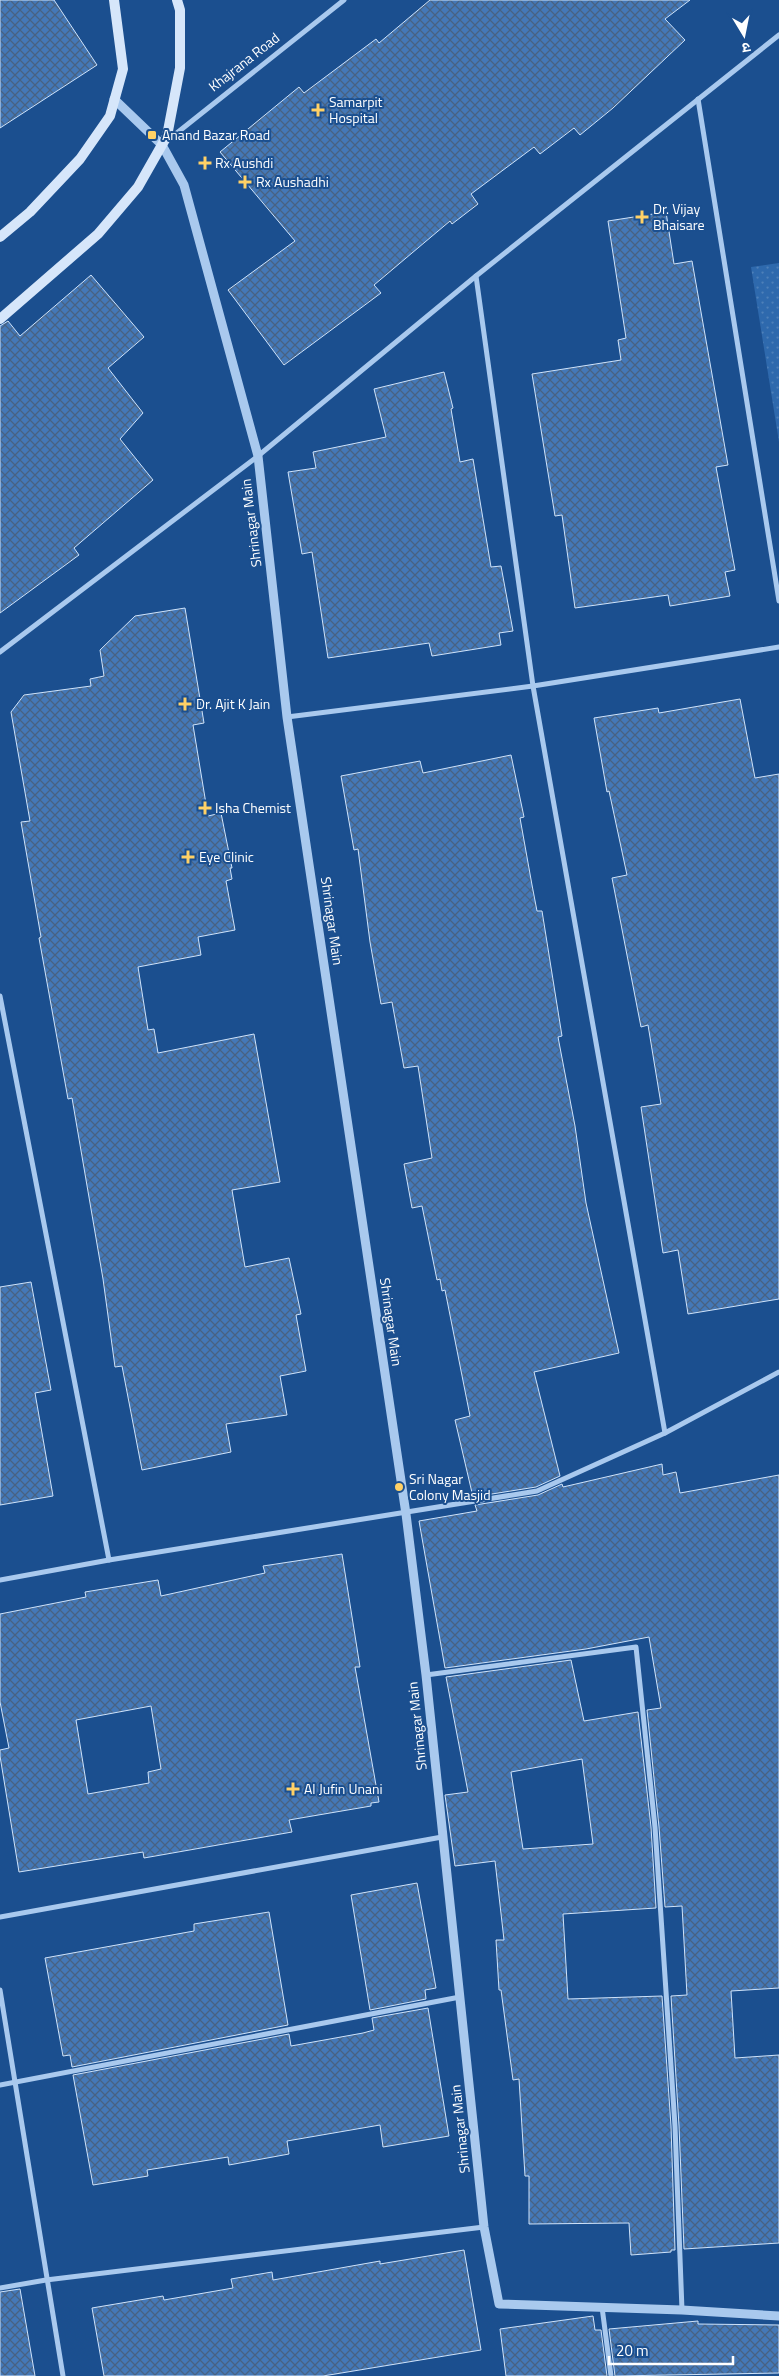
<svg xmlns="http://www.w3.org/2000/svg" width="779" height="2376" font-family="'Titillium Web','Noto Sans Devanagari',sans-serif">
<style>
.park{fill:url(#park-dots)}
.building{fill:url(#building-cross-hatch);stroke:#cfe3fa;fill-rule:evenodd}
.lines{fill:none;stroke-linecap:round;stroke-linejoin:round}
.minor{stroke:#a9c9ee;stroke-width:5}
.tertiary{stroke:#a9c9ee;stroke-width:9}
.secondary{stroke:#d6e6fa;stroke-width:10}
.poi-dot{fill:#ffd166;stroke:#1b4f8f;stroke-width:2}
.labels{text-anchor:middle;stroke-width:4;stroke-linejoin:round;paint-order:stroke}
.street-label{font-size:14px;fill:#fff;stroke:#1b4f8f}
.poi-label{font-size:14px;fill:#fff;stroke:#1b4f8f;text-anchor:start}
</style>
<defs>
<pattern id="park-dots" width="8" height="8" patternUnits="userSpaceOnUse" patternTransform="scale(1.25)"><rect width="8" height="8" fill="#2e69ad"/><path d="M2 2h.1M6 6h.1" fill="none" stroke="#4d80b9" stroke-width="1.8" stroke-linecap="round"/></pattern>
<pattern id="building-cross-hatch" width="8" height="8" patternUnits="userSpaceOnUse" patternTransform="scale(1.25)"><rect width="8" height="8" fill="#4478b7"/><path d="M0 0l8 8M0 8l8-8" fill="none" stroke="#486282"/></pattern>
</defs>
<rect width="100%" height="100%" fill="#1b4f8f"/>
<polygon class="park" points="779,263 779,442 751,267"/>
<g class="building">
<polygon points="0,0 54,0 97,65 0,128"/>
<polygon points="430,0 690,0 665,19 685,40 613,108 580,135 574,128 540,154 534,147 471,194 478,204 452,224 450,221 374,285 381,293 284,365 228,290 295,241 220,152 299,87 304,93 376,39 379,43"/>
<polygon points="666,212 674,264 692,261 728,465 716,467 735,570 725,572 730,596 670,606 668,595 575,608 562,515 555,516 532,374 621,360 618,340 626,338 608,221"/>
<polygon points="91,275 144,337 108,368 143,413 120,439 153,480 74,548 79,555 0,613 0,326 8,321 20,336"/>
<polygon points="444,372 453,408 451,409 460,462 473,459 491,567 501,566 513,631 499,633 501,645 432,656 429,643 328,658 312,552 302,554 288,472 316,468 313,452 386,437 374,389"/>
<polygon points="185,608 204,723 193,725 208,816 221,813 232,868 230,868 232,879 226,881 235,930 198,937 201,955 138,967 148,1030 154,1029 158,1053 254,1034 280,1182 232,1190 245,1267 289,1258 301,1314 296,1315 306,1371 280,1376 287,1415 226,1424 231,1452 142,1470 122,1366 115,1367 103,1279 72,1098 68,1099 39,938 41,937 21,822 30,821 11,712 24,695 91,686 90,679 104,676 100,650 135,616"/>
<polygon points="740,699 755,778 779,774 779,1299 688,1314 678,1250 663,1253 641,1107 661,1104 648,1025 641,1027 612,878 627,875 609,791 607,792 594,718 658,708 659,713"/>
<polygon points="511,755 524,817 520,818 532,885 537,911 542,911 562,1036 558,1037 575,1126 586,1203 619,1353 534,1372 560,1476 536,1487 473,1497 455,1420 470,1416 445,1290 442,1291 440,1279 437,1280 422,1206 412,1208 404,1164 432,1158 418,1066 404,1068 392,1002 381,1004 370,942 358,849 354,850 341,776 420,761 423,773"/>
<polygon points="31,1282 51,1390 35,1393 53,1496 0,1505 0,1287"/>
<polygon points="662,1464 663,1475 676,1472 680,1493 779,1475 779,1988 731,1991 735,2058 779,2055 779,2243 684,2249 679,2126 671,1996 687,1995 682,1906 665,1907 659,1827 647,1710 661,1708 649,1637 586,1649 445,1668 419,1521 477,1511 475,1505 538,1495 562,1484 563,1487"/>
<path d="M342,1554L360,1667H355L379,1802L371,1803V1806L289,1820L292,1832L144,1858L143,1852L19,1872L0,1756V1750L9,1748L0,1702V1614L86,1597L85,1592L158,1580L161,1596L265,1573L263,1566ZM151,1706L161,1769L148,1772L149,1783L88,1794L76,1720Z"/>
<path d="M571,1660L584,1721L638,1712L651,1827L656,1908L563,1914L568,1999L662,1996L671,2126L675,2250H671V2252L631,2255L629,2223L529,2224V2176H525L519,2079L513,2080L501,1990H499L496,1940H504L495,1861L455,1866L445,1795L468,1792L446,1677ZM582,1759L593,1844L523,1849L511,1772Z"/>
<polygon points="417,1883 436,1988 425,1990 426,1999 370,2010 351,1895"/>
<polygon points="269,1912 288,2025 72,2067 70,2055 63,2056 45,1958 194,1931 194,1924"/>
<polygon points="428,2008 449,2136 383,2147 380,2125 287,2141 289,2154 229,2165 228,2157 147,2170 148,2176 93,2185 73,2075 289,2034 291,2046 363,2033 374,2030 372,2018"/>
<polygon points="464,2250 481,2350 323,2376 104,2376 92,2308 163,2296 164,2300 233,2288 231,2279 272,2272 273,2280 380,2261 380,2264"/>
<polygon points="20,2289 35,2376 0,2376 0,2292"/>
<polygon points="593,2316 595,2330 601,2330 607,2376 506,2376 500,2329"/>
<polygon points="698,2321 698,2324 779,2325 779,2373 615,2376 609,2329"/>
</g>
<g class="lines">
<g class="minor">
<polyline points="698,99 779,601"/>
<polyline points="168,140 344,0"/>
<polyline points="476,276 533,686 665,1433"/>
<polyline points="0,652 258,456 476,276 779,35"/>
<polyline points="287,717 533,686 779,647"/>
<polyline points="0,996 109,1560"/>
<polyline points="0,1580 109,1560 537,1491 665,1433 779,1372"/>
<polyline points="426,1675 636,1647 655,1827 675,2126 682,2310"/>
<polyline points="0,1917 442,1837"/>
<polyline points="0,1990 63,2376"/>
<polyline points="0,2085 460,1997"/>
<polyline points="0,2288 46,2280 484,2227"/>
<polyline points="602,2307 611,2376"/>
</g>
<polyline class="tertiary" points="114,99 162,145 184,185 258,456 287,717 406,1514 426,1675 484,2227 499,2304 682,2310 779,2316"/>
<g class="secondary">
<polyline points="0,237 30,212 80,159 110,116 123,69 114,0"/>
<polyline points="0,319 98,234 138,187 167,136 180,68 180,10 177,0"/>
</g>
</g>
<g class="poi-dot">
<path d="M315.5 102.5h5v5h5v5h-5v5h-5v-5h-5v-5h5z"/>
<rect x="147" y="130" width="10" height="10" rx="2.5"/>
<path d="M202.5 155.5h5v5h5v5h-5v5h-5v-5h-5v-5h5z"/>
<path d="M242.5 174.5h5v5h5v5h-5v5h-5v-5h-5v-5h5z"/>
<path d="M639.5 209.5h5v5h5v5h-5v5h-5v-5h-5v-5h5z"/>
<path d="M182.5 696.5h5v5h5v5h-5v5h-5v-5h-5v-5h5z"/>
<path d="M202.5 800.5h5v5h5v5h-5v5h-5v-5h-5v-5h5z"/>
<path d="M185.5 849.5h5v5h5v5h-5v5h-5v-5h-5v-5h5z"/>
<circle cx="399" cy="1487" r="5"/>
<path d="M290.5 1781.5h5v5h5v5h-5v5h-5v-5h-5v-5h5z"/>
</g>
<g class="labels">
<g class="street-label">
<text transform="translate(244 62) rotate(-38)" y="5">Khajrana Road</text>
<text transform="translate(251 523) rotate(-97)" y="5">Shrinagar Main</text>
<text transform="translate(332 921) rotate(82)" y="5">Shrinagar Main</text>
<text transform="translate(391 1322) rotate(82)" y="5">Shrinagar Main</text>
<text transform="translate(417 1726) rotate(-96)" y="5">Shrinagar Main</text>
<text transform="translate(460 2129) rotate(-96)" y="5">Shrinagar Main</text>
</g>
<g class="poi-label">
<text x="329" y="107">Samarpit<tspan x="329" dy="16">Hospital</tspan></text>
<text x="162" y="140">Anand Bazar Road</text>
<text x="215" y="168">Rx Aushdi</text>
<text x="256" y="187">Rx Aushadhi</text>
<text x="653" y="214">Dr. Vijay<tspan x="653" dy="16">Bhaisare</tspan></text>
<text x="196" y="709">Dr. Ajit K Jain</text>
<text x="215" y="813">Isha Chemist</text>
<text x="199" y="862">Eye Clinic</text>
<text x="409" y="1484">Sri Nagar<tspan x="409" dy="16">Colony Masjid</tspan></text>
<text x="304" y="1794">Al Jufin Unani</text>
</g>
</g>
<g transform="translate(744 35) rotate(170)" stroke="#1b4f8f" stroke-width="4" paint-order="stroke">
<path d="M0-4L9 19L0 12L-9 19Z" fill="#ffffff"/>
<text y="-8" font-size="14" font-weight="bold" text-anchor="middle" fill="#ffffff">उ</text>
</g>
<path d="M609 2356v8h124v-8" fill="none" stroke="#ffffff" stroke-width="2.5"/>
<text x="616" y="2356" font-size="15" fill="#ffffff" stroke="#1b4f8f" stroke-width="4" paint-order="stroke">20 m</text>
</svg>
